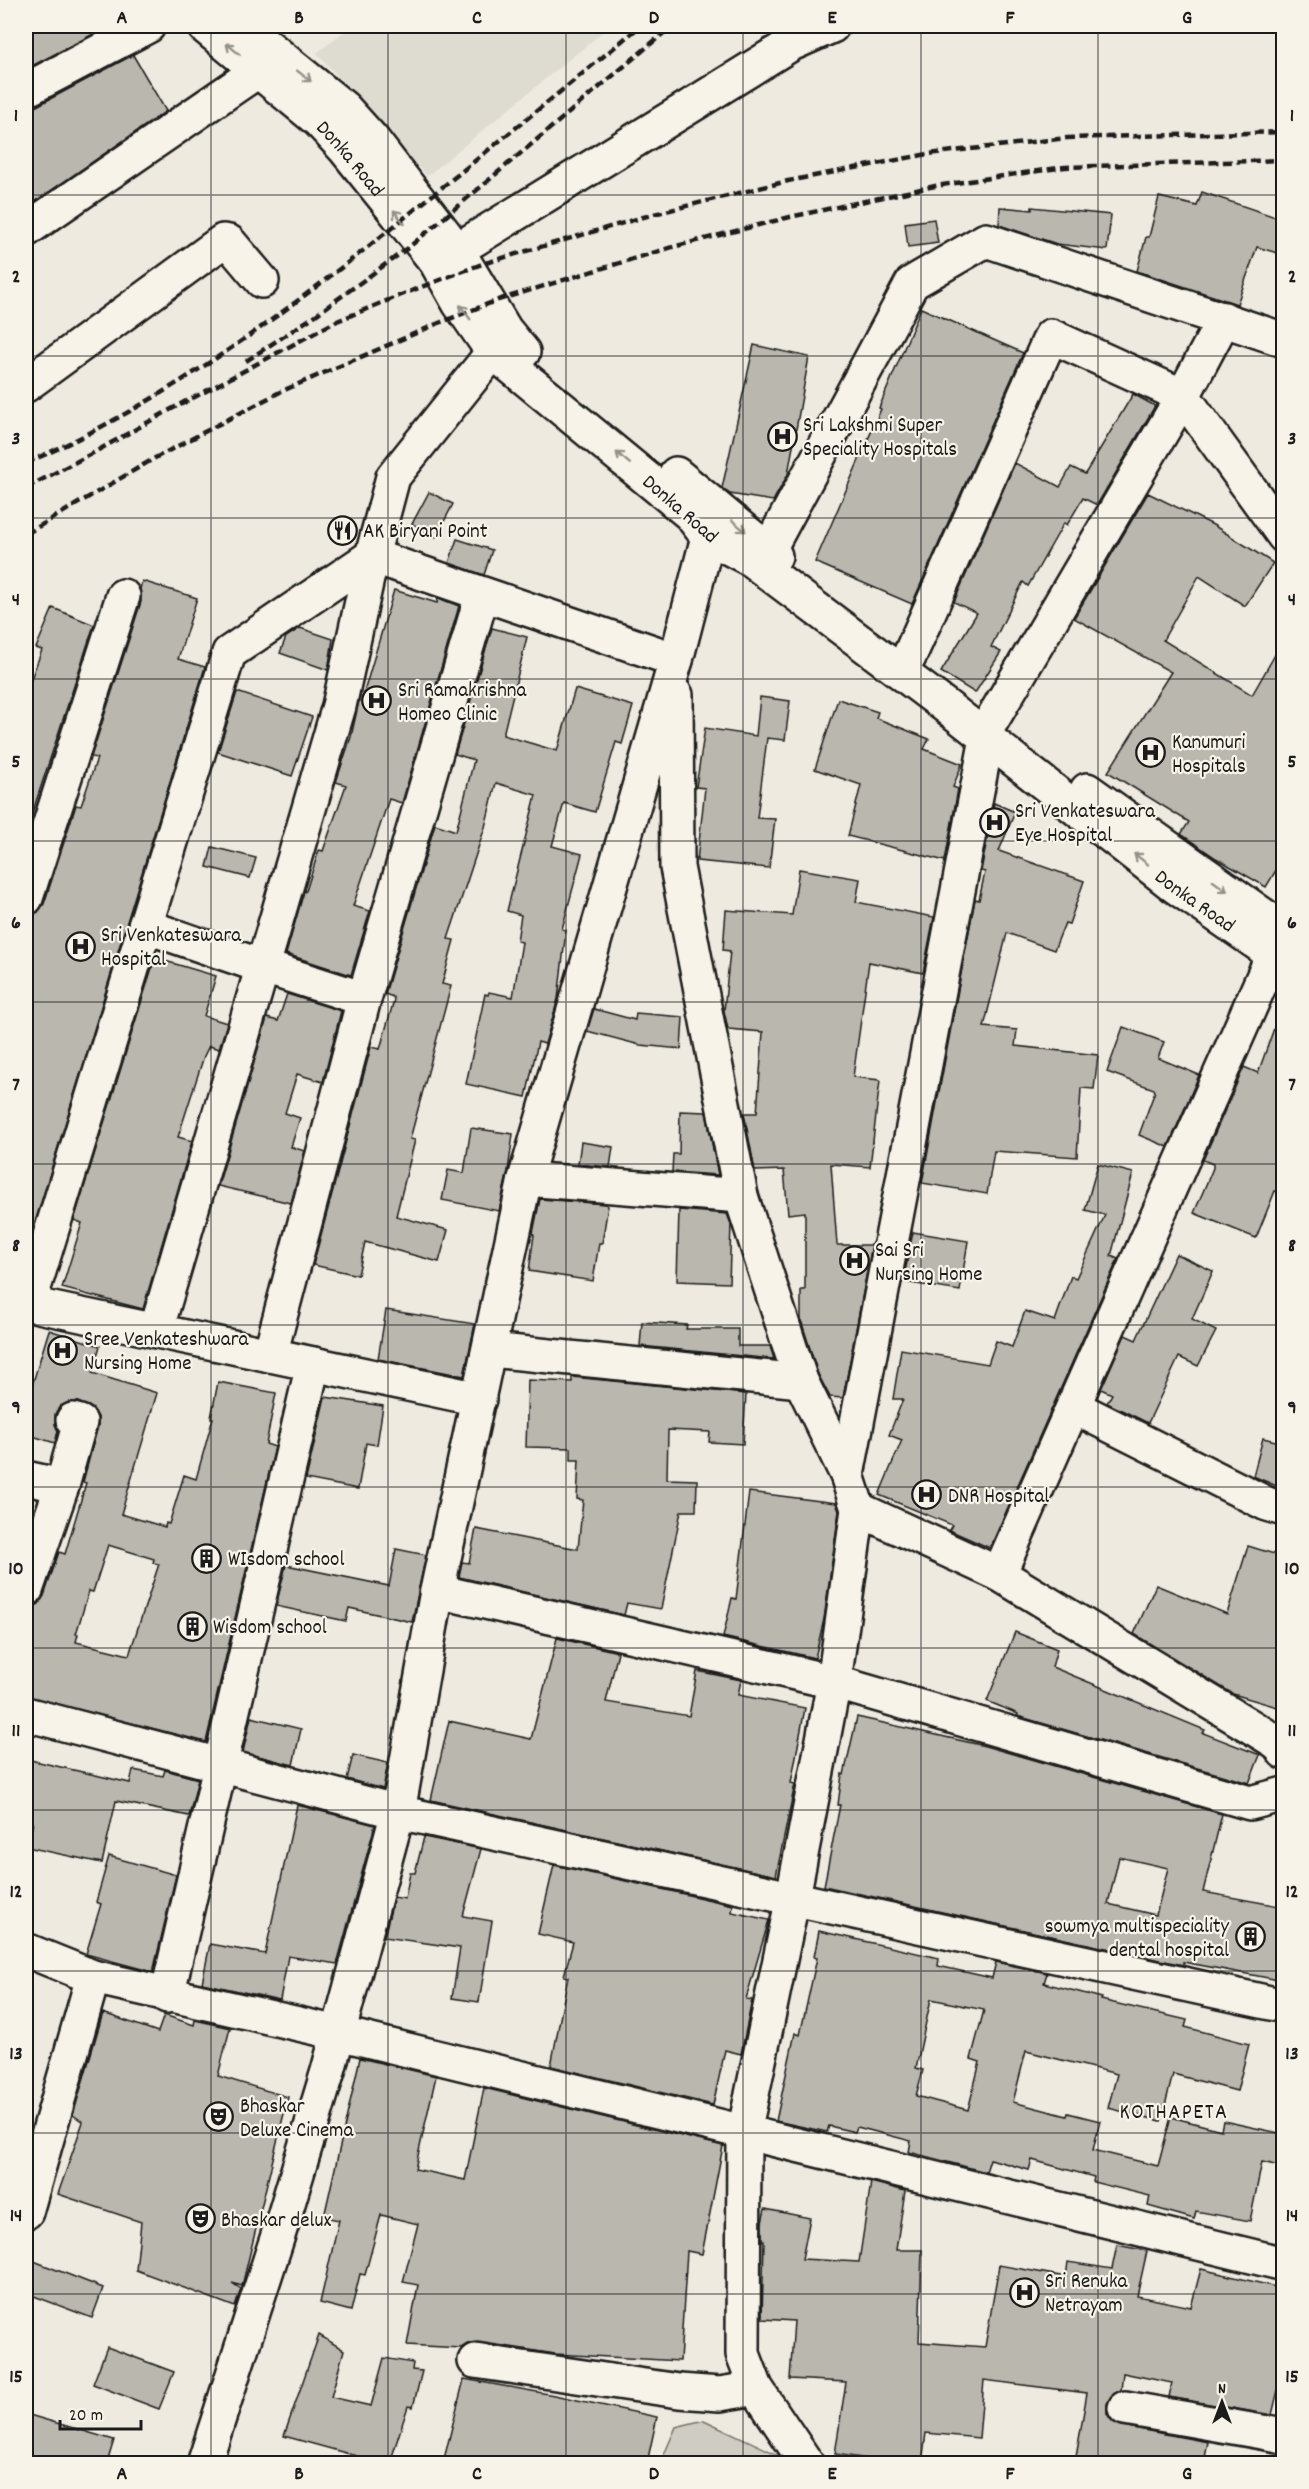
<svg xmlns="http://www.w3.org/2000/svg" width="1309" height="2489" font-family="Dekko,sans-serif">
<style>
.built{fill:#dedbd1}
.green{fill:#cfccc3;stroke:#767470;stroke-width:1.5}
.building{fill:#bab7af;stroke:#1c1c1c;stroke-width:1.5;fill-rule:evenodd}
.lines{fill:none;stroke-linecap:round;stroke-linejoin:round}
.minor-casing{stroke:#1c1c1c;stroke-width:38}
.minor{stroke:#f7f3e8;stroke-width:33}
.rail{stroke:#1c1c1c;stroke-width:4.5;stroke-dasharray:9 4.5;stroke-linecap:butt}
.oneway{stroke:#94928c}
.grid{fill:none;stroke:#1c1c1c;stroke-width:1.5;stroke-opacity:0.55}
.labels{text-anchor:middle;stroke-width:4.5;stroke-linejoin:round;paint-order:stroke}
.street-label{font-size:21px;fill:#1c1c1c;stroke:#f7f3e8}
.poi-label{font-size:21px;fill:#1c1c1c;stroke:#f7f3e8;text-anchor:start}
.neighbourhood-label{font-size:22px;letter-spacing:1.5px;fill:#1c1c1c;stroke:#f7f3e8}
.neatline{fill:none;stroke:#1c1c1c;stroke-width:2}
.grid-label{font-size:20px;text-anchor:middle;font-weight:bold;fill:#1c1c1c}
</style>
<rect width="100%" height="100%" fill="#eeeae0"/>
<filter id="ink" filterUnits="userSpaceOnUse"><feTurbulence type="fractalNoise" baseFrequency=".0167" numOctaves="2"/><feDisplacementMap in="SourceGraphic" scale="12" xChannelSelector="R" yChannelSelector="G"/><feConvolveMatrix kernelMatrix="1 2 1 2 8 2 1 2 1" color-interpolation-filters="sRGB"/></filter>
<g filter="url(#ink)">
<g class="built">
<polygon points="351,26 610,26 427,176 317,53"/>
<polygon points="35,1481 59,1494 26,1600 26,1495"/>
</g>
<polygon class="green" points="704,2420 787,2459 790,2464 660,2464 676,2427"/>
<g class="building">
<polygon points="26,26 109,26 26,69"/>
<polygon points="133,55 166,111 26,208 26,109 35,107"/>
<polygon points="1202,192 1284,220 1284,255 1257,247 1237,304 1137,271 1146,237 1149,237 1159,197 1197,206"/>
<polygon points="1000,207 1032,210 1032,207 1111,215 1107,250 1057,244 999,225"/>
<polygon points="934,219 938,243 908,247 905,223"/>
<polygon points="921,308 1023,353 912,604 815,562 881,409 879,408"/>
<polygon points="754,345 809,357 788,474 773,501 730,494 722,488"/>
<polygon points="1133,394 1155,406 1097,505 1083,498 1067,525 1064,523 1028,586 1023,582 991,647 1001,652 975,693 941,672 977,613 954,602 1015,463 1060,487 1071,467 1085,474"/>
<polygon points="429,492 453,504 436,537 412,524"/>
<polygon points="1148,493 1213,525 1273,563 1245,606 1199,576 1163,640 1252,695 1284,639 1284,857 1266,887 1216,858 1181,834 1189,822 1108,772 1171,672 1074,618"/>
<polygon points="457,539 492,550 484,575 449,563"/>
<polygon points="142,581 197,598 178,659 205,667 26,1252 26,922 27,916 38,912 44,904 76,805 81,806 97,758 91,757 141,602 140,589"/>
<polygon points="394,590 437,603 438,598 459,606 402,803 389,799 353,906 370,911 351,975 286,954 304,891 306,891 319,850 323,851 346,785 336,782 351,737 361,692 364,692"/>
<polygon points="53,608 94,625 28,826 26,826 26,692 42,650 36,648"/>
<polygon points="300,628 333,639 328,670 280,653 286,637"/>
<polygon points="492,628 527,637 503,735 557,751 575,689 633,706 622,744 616,742 595,812 564,803 552,846 582,854 562,929 566,930 558,999 545,1044 538,1042 526,1097 466,1084 485,994 488,995 489,992 513,997 522,942 517,941 521,915 507,911 536,795 496,783 485,827 448,939 454,940 442,984 451,986 410,1139 415,1140 396,1216 448,1230 439,1262 365,1242 358,1275 313,1265 371,1047 380,1049 394,1000 393,997 385,994 435,824 456,831 474,760 455,754"/>
<polygon points="237,692 312,717 292,776 218,752"/>
<polygon points="760,697 790,701 785,740 767,738 757,818 775,819 769,868 697,861 705,788 696,787 705,728 756,736"/>
<polygon points="838,699 878,712 876,718 929,739 924,749 962,764 953,787 958,789 945,861 848,836 861,785 815,769"/>
<polygon points="994,803 1015,812 999,851 1084,881 1069,924 1065,923 1054,950 1007,933 984,1027 1017,1030 1015,1046 1098,1055 1094,1089 1081,1088 1077,1157 994,1151 987,1194 922,1183 975,899 979,900 985,872 981,871"/>
<polygon points="212,847 256,858 250,878 207,867"/>
<polygon points="799,869 860,879 856,902 934,917 923,973 869,962 853,1077 880,1080 870,1167 831,1164 837,1245 872,1245 843,1398 830,1397 818,1374 801,1320 801,1290 805,1290 805,1212 788,1214 784,1170 755,1171 744,1113 757,1113 763,1032 728,1029 724,1011 730,951 723,950 726,910 792,915"/>
<polygon points="155,958 216,976 204,1016 227,1023 219,1049 209,1046 204,1056 178,1137 192,1141 143,1309 62,1288 82,1223 74,1220"/>
<polygon points="287,994 341,1011 323,1082 297,1074 285,1113 300,1118 291,1147 305,1151 291,1203 218,1186 267,1018 278,1021"/>
<polygon points="594,1009 635,1020 636,1013 683,1017 681,1049 640,1045 587,1031"/>
<polygon points="1281,1009 1284,1009 1284,1194 1275,1191 1256,1238 1194,1213 1213,1168 1213,1164 1203,1160 1244,1067 1258,1073"/>
<polygon points="1123,1027 1164,1042 1158,1058 1199,1075 1168,1147 1139,1135 1155,1091 1154,1089 1107,1072"/>
<polygon points="680,1111 706,1112 718,1175 672,1172 673,1154 679,1154"/>
<polygon points="471,1128 513,1134 508,1171 499,1211 442,1200 448,1170 464,1173"/>
<polygon points="581,1142 613,1147 610,1167 578,1164"/>
<polygon points="1098,1164 1133,1173 1111,1256 1118,1259 990,1548 949,1530 952,1525 879,1495 902,1440 889,1435 903,1399 893,1399 901,1349 988,1364 996,1341 1012,1347 1025,1311 1055,1321 1071,1276 1076,1278 1105,1215 1085,1210"/>
<polygon points="540,1199 605,1204 608,1206 602,1243 599,1243 593,1281 529,1271 534,1235 533,1233"/>
<polygon points="679,1210 727,1214 731,1224 729,1283 677,1281"/>
<polygon points="913,1232 968,1241 960,1291 903,1282"/>
<polygon points="1176,1254 1213,1271 1192,1319 1216,1331 1198,1366 1179,1357 1148,1423 1107,1403 1112,1394 1101,1389 1125,1335 1136,1340"/>
<polygon points="386,1310 475,1324 464,1376 378,1359"/>
<polygon points="642,1322 687,1325 686,1329 738,1329 738,1346 770,1346 774,1359 640,1346"/>
<path d="M49,1330L100,1346L92,1373L157,1393L121,1514L165,1527L166,1523L169,1524L184,1475L196,1479L213,1418H211L218,1382L276,1393L266,1444L275,1447L206,1742L26,1696V1642L34,1608H32L39,1604L44,1596L59,1552L65,1554L86,1483L83,1482L98,1426V1417L93,1409L78,1402H69L60,1406L55,1414V1424L58,1431L55,1443L26,1434V1405ZM108,1545L154,1559L153,1563L159,1564L129,1655L76,1642L78,1634H76L89,1591L93,1592Z"/>
<polygon points="572,1377 746,1394 743,1444 709,1442 710,1432 668,1430 667,1479 697,1480 696,1511 681,1511 661,1609 627,1603 624,1615 459,1577 462,1562 469,1563 476,1529 578,1549 583,1500 577,1499 579,1460 571,1460 571,1448 526,1447 528,1380 572,1382"/>
<polygon points="325,1397 383,1406 377,1445 366,1443 358,1489 306,1479"/>
<polygon points="1263,1438 1284,1443 1284,1489 1253,1476"/>
<polygon points="749,1492 836,1503 839,1511 824,1619 815,1658 723,1637 732,1598 736,1599"/>
<polygon points="1248,1546 1284,1557 1284,1709 1233,1694 1134,1634 1156,1585 1227,1614"/>
<polygon points="396,1549 426,1555 412,1622 349,1608 346,1621 276,1606 286,1565 389,1586"/>
<polygon points="1015,1632 1057,1649 1052,1667 1205,1730 1203,1733 1260,1755 1249,1783 1017,1716 1018,1714 987,1701"/>
<polygon points="557,1638 618,1652 606,1702 689,1716 697,1671 741,1680 738,1695 805,1708 791,1783 795,1784 776,1876 431,1800 449,1721 531,1739"/>
<polygon points="251,1717 301,1729 293,1765 243,1752"/>
<path d="M857,1717L985,1746L1222,1814L1203,1892L1284,1907V1981L1183,1962V1965L824,1886L840,1805H838L842,1774L844,1775ZM1119,1857L1168,1868L1156,1915L1108,1904Z"/>
<polygon points="353,1755 388,1763 383,1789 347,1779"/>
<polygon points="26,1759 130,1783 133,1770 163,1776 165,1770 198,1779 189,1816 116,1801 102,1863 27,1847 33,1823 26,1822"/>
<polygon points="297,1805 375,1825 337,1964 288,1956 280,2000 202,1983 210,1944 265,1954"/>
<polygon points="424,1837 481,1849 463,1916 492,1921 479,2002 452,1998 460,1948 384,1937 394,1897 405,1899 410,1873 415,1873"/>
<polygon points="109,1856 176,1875 153,1972 86,1954 101,1904 96,1902"/>
<polygon points="554,1865 733,1905 732,1912 769,1920 746,1999 752,2000 741,2054 725,2050 713,2105 551,2066 568,1977 564,1976 573,1942 538,1934"/>
<path d="M819,1931L939,1958L938,1966L992,1978L996,1962L1047,1973L1044,1983L1102,1998L1101,2000L1187,2020L1185,2027L1249,2044L1237,2091L1173,2074L1161,2121L1108,2108L1117,2074L1026,2051L1013,2102L1067,2116L1068,2113L1100,2121L1093,2150L1158,2166L1171,2117L1221,2130L1223,2121L1284,2134V2167L1262,2162L1250,2221L1196,2211L1194,2219L1148,2206L1150,2196L1093,2182L1094,2177L1032,2160L1029,2170L990,2159L986,2172L909,2152L911,2141L857,2127L855,2132L829,2126L827,2132L776,2121L795,2033L800,2035L817,1958L814,1957ZM931,1999L984,2010L971,2059L980,2062L968,2110L916,2096L923,2070L916,2068Z"/>
<polygon points="103,2013 158,2032 164,2015 194,2025 195,2020 230,2028 218,2076 288,2097 242,2286 232,2283 241,2289 235,2307 136,2270 141,2222 58,2194 83,2122 73,2115"/>
<polygon points="360,2058 436,2076 415,2169 465,2180 484,2088 723,2146 702,2254 687,2251 680,2361 555,2354 478,2342 469,2343 461,2348 407,2345 418,2285 403,2282 418,2224 381,2215 365,2275 360,2274 351,2311 320,2303 339,2220 324,2217"/>
<polygon points="871,2182 905,2191 896,2250 922,2250 919,2342 985,2347 999,2265 1066,2277 1068,2262 1112,2269 1117,2245 1147,2251 1137,2296 1191,2307 1201,2269 1284,2289 1284,2365 1272,2415 1169,2397 1172,2383 1123,2373 1121,2390 1111,2396 1107,2404 1107,2414 1113,2422 1122,2426 1208,2442 1204,2463 1075,2463 1087,2393 984,2380 979,2438 926,2433 922,2463 895,2463 835,2454 846,2382 790,2379 794,2321 762,2319 764,2241 762,2241 762,2223 765,2209 810,2218 802,2259 859,2262"/>
<polygon points="26,2258 103,2288 92,2318 26,2293"/>
<polygon points="319,2335 344,2350 331,2397 371,2406 384,2358 413,2363 412,2370 422,2371 413,2407 408,2406 390,2463 382,2463 284,2436"/>
<polygon points="107,2347 174,2372 159,2409 93,2384"/>
<polygon points="464,2379 554,2395 657,2417 647,2463 443,2463"/>
<polygon points="26,2414 114,2440 107,2463 26,2463"/>
</g>
<g class="lines">
<defs>
<g id="minor">
<path id="s1" d="M204,26L319,121L344,148L436,262L459,303L493,352L690,514L708,537L750,559L947,707L1176,887L1284,962"/>
<polyline points="243,26 344,108 372,139 457,250 505,330 523,352"/>
<polyline points="26,90 148,26"/>
<polyline points="26,230 259,70"/>
<polyline points="457,250 791,44 832,26"/>
<polyline points="1224,319 1183,396 1284,536"/>
<polyline points="493,352 393,477 372,556 676,660"/>
<polyline points="26,385 223,241 229,242 262,281"/>
<polyline points="676,474 775,556"/>
<polyline points="768,551 912,283 986,240 1284,340"/>
<polyline points="909,657 1051,336 1183,396 992,720"/>
<polyline points="676,695 677,867 741,1196 801,1381 847,1475 858,1509 834,1682 793,1897 744,2133 743,2354 756,2388 807,2464"/>
<polyline points="1087,790 1284,930"/>
<polyline points="26,898 123,596"/>
<polyline points="145,926 264,967 364,999 270,1355"/>
<polyline points="364,999 482,595"/>
<polyline points="525,1179 741,1196"/>
<polyline points="156,1331 339,706 372,556 229,653 29,1304 479,1399"/>
<polyline points="490,1350 801,1381"/>
<polyline points="1074,1407 1267,1504 1284,1509"/>
<polyline points="847,1475 987,738"/>
<polyline points="26,1478 62,1486 26,1590"/>
<polyline points="62,1486 80,1422 73,1420"/>
<polyline points="858,1509 999,1574 1273,955"/>
<polyline points="999,1574 1278,1743 1284,1752"/>
<polyline points="437,1591 834,1682 1250,1803 1284,1794"/>
<polyline points="26,1714 398,1812 1284,2006"/>
<polyline points="26,1950 93,1977 338,2033 1284,2264"/>
<polyline points="167,1996 313,1364"/>
<polyline points="26,2212 93,1977"/>
<polyline points="475,2361 679,2391 720,2394 756,2388"/>
<polyline points="1125,2408 1284,2436"/>
<polyline points="204,2464 283,2220 328,2071 398,1812 437,1591 525,1179 676,660 708,537"/>
</g>
</defs>
<use href="#minor" class="minor-casing"/>
<use href="#minor" class="minor"/>
<g class="rail">
<polyline points="246,361 313,317 408,248 672,26"/>
<polyline points="180,405 337,321 421,287 482,264 654,214 788,181 928,154 1067,138 1284,132"/>
<path d="M26,463C179,397 312,293 440,189C507,135 574,81 640,26"/>
<polyline points="26,488 93,453 186,401"/>
<polyline points="26,534 155,458 280,392 439,323 498,300 669,248 790,217 935,186 1065,167 1284,160"/>
</g>
</g>
<defs><path id="oneway-shaft" d="M-6 0H5M1.5-3L5.5 0L1.5 3" fill="none" stroke-width="1.6" stroke-linecap="round" stroke-linejoin="round" transform="scale(1.5)"/></defs>
<g class="oneway">
<use href="#oneway-shaft" transform="translate(233 49) rotate(-141)"/>
<use href="#oneway-shaft" transform="translate(304 76) rotate(38)"/>
<use href="#oneway-shaft" transform="translate(399 217) rotate(-129)"/>
<use href="#oneway-shaft" transform="translate(465 312) rotate(-126)"/>
<use href="#oneway-shaft" transform="translate(623 458) rotate(-140)"/>
<use href="#oneway-shaft" transform="translate(739 526) rotate(40)"/>
<use href="#oneway-shaft" transform="translate(1141 859) rotate(-142)"/>
<use href="#oneway-shaft" transform="translate(1220 886) rotate(36)"/>
</g>
</g>
<path class="grid" d="M211,26V2464M388,26V2464M566,26V2464M743,26V2464M921,26V2464M1098,26V2464M26,195H1284M26,356H1284M26,518H1284M26,679H1284M26,841H1284M26,1002H1284M26,1164H1284M26,1325H1284M26,1487H1284M26,1648H1284M26,1810H1284M26,1971H1284M26,2133H1284M26,2294H1284"/>
<defs>
<symbol id="hospital-ring" viewBox="-11 -11 22 22"><circle r="9.5" fill="#f7f3e8" stroke="#1c1c1c" stroke-width="1.5"/><path d="M-5-5h3v3.5h4V-5h3V5h-3V1.5h-4V5h-3Z" fill="#1c1c1c"/></symbol>
<symbol id="restaurant-ring" viewBox="-11 -11 22 22"><circle r="9.5" fill="#f7f3e8" stroke="#1c1c1c" stroke-width="1.5"/><path d="M-5-6h1v4h1v-4h1v4h1v-4h1v5L-1.5 .5V6h-2V.5L-5-1ZM5-6V6H3V1.5H1.5Q1.5-4 5-6Z" fill="#1c1c1c"/></symbol>
<symbol id="building-ring" viewBox="-11 -11 22 22"><circle r="9.5" fill="#f7f3e8" stroke="#1c1c1c" stroke-width="1.5"/><path d="M-4-6H4V6H1V3H-1V6H-4ZM-2.5-4.3h1.7v1.8h-1.7ZM.8-4.3h1.7v1.8H.8ZM-2.5-1h1.7V.8h-1.7ZM.8-1h1.7V.8H.8Z" fill="#1c1c1c"/></symbol>
<symbol id="theatre-ring" viewBox="-11 -11 22 22"><circle r="9.5" fill="#f7f3e8" stroke="#1c1c1c" stroke-width="1.5"/><path d="M-5-5.5Q0-4 5-5.5V0Q5 5 0 6Q-5 5-5 0ZM-3.3-2.5H-1v1.5H-3.3ZM1-2.5H3.3v1.5H1ZM-2.8 1Q0 5.5 2.8 1Z" fill="#1c1c1c"/></symbol>
</defs>
<g fill-rule="evenodd">
<use href="#hospital-ring" x="766" y="420" width="33" height="33"/>
<use href="#restaurant-ring" x="326" y="514" width="33" height="33"/>
<use href="#hospital-ring" x="360" y="684" width="33" height="33"/>
<use href="#hospital-ring" x="1134" y="736" width="33" height="33"/>
<use href="#hospital-ring" x="978" y="806" width="33" height="33"/>
<use href="#hospital-ring" x="64" y="930" width="33" height="33"/>
<use href="#hospital-ring" x="838" y="1244" width="33" height="33"/>
<use href="#hospital-ring" x="46" y="1334" width="33" height="33"/>
<use href="#hospital-ring" x="910" y="1478" width="33" height="33"/>
<use href="#building-ring" x="190" y="1542" width="33" height="33"/>
<use href="#building-ring" x="176" y="1610" width="33" height="33"/>
<use href="#building-ring" x="1234" y="1920" width="33" height="33"/>
<use href="#theatre-ring" x="202" y="2100" width="33" height="33"/>
<use href="#theatre-ring" x="184" y="2202" width="33" height="33"/>
<use href="#hospital-ring" x="1008" y="2276" width="33" height="33"/>
</g>
<g class="labels">
<g class="street-label">
<text dy="7" stroke="none"><textPath href="#s1" startOffset="198">Donka Road</textPath></text>
<text transform="translate(681 508) rotate(41)" y="7">Donka Road</text>
<text dy="7" stroke="none"><textPath href="#s1" startOffset="1332">Donka Road</textPath></text>
</g>
<g class="poi-label">
<text x="803" y="431">Sri Lakshmi Super<tspan x="803" dy="24">Speciality Hospitals</tspan></text>
<text x="363" y="537">AK Biryani Point</text>
<text x="398" y="696">Sri Ramakrishna<tspan x="398" dy="24">Homeo Clinic</tspan></text>
<text x="1172" y="748">Kanumuri<tspan x="1172" dy="24">Hospitals</tspan></text>
<text x="1015" y="817">Sri Venkateswara<tspan x="1015" dy="24">Eye Hospital</tspan></text>
<text x="101" y="941">Sri Venkateswara<tspan x="101" dy="24">Hospital</tspan></text>
<text x="875" y="1256">Sai Sri<tspan x="875" dy="24">Nursing Home</tspan></text>
<text x="84" y="1345">Sree Venkateshwara<tspan x="84" dy="24">Nursing Home</tspan></text>
<text x="948" y="1502">DNR Hospital</text>
<text x="228" y="1565">WIsdom school</text>
<text x="213" y="1633">Wisdom school</text>
<text x="1229" y="1932" text-anchor="end">sowmya multispeciality<tspan x="1229" dy="24">dental hospital</tspan></text>
<text x="240" y="2112">Bhaskar<tspan x="240" dy="24">Deluxe Cinema</tspan></text>
<text x="221" y="2226">Bhaskar delux</text>
<text x="1045" y="2287">Sri Renuka<tspan x="1045" dy="24">Netrayam</tspan></text>
</g>
<g class="neighbourhood-label">
<text x="1174" y="2118">KOTHAPETA</text>
</g>
</g>
<rect width="1309" height="2489" fill="none" stroke="#f7f3e8" stroke-width="66"/>
<g transform="translate(1222 2402)" stroke="#f7f3e8" stroke-width="4.5" paint-order="stroke">
<path d="M0-4.5L10 22L0 15L-10 22Z" fill="#1c1c1c"/>
<text y="-9" font-size="16" font-weight="bold" text-anchor="middle" fill="#1c1c1c">N</text>
</g>
<path d="M60 2420v9h81v-9" fill="none" stroke="#1c1c1c" stroke-width="3"/>
<text x="69" y="2420" font-size="18" fill="#1c1c1c" stroke="#f7f3e8" stroke-width="4.5" paint-order="stroke">20 m</text>
<rect x="33" y="33" width="1243" height="2423" class="neatline"/>
<g class="grid-label">
<text x="122" y="23">A</text>
<text x="299" y="23">B</text>
<text x="477" y="23">C</text>
<text x="654" y="23">D</text>
<text x="832" y="23">E</text>
<text x="1010" y="23">F</text>
<text x="1187" y="23">G</text>
<text x="16" y="121">1</text>
<text x="1292" y="121">1</text>
<text x="16" y="282">2</text>
<text x="1292" y="282">2</text>
<text x="16" y="444">3</text>
<text x="1292" y="444">3</text>
<text x="16" y="605">4</text>
<text x="1292" y="605">4</text>
<text x="16" y="767">5</text>
<text x="1292" y="767">5</text>
<text x="16" y="928">6</text>
<text x="1292" y="928">6</text>
<text x="16" y="1090">7</text>
<text x="1292" y="1090">7</text>
<text x="16" y="1251">8</text>
<text x="1292" y="1251">8</text>
<text x="16" y="1413">9</text>
<text x="1292" y="1413">9</text>
<text x="16" y="1574">10</text>
<text x="1292" y="1574">10</text>
<text x="16" y="1736">11</text>
<text x="1292" y="1736">11</text>
<text x="16" y="1897">12</text>
<text x="1292" y="1897">12</text>
<text x="16" y="2059">13</text>
<text x="1292" y="2059">13</text>
<text x="16" y="2221">14</text>
<text x="1292" y="2221">14</text>
<text x="16" y="2382">15</text>
<text x="1292" y="2382">15</text>
<text x="122" y="2479">A</text>
<text x="299" y="2479">B</text>
<text x="477" y="2479">C</text>
<text x="654" y="2479">D</text>
<text x="832" y="2479">E</text>
<text x="1010" y="2479">F</text>
<text x="1187" y="2479">G</text>
</g>
</svg>
